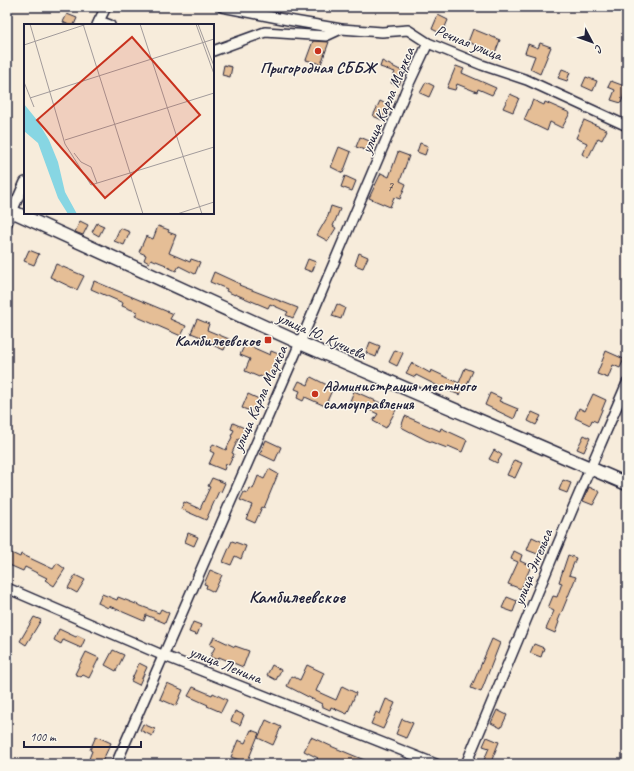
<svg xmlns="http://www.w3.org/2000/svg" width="634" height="771" font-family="Caveat,sans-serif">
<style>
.building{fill:#e5be96;stroke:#22223b}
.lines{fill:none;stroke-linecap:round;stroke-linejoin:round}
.street-casing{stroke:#22223b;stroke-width:12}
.secondary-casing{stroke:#22223b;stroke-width:15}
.street{stroke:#fbf7ec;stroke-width:9}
.secondary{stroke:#fbf7ec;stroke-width:12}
.poi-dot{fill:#c8321e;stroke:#fbf7ec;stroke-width:1.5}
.labels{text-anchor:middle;stroke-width:3;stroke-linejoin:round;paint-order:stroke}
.number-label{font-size:14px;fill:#534952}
.street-label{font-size:16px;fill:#22223b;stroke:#fbf7ec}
.poi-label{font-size:16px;font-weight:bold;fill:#22223b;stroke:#fbf7ec}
.quarter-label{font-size:18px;font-weight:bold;fill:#22223b;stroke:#fbf7ec}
.inset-road{fill:none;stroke:#a29b9b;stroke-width:1}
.view{fill:#c8321e;fill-opacity:0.15;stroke:#c8321e;stroke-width:2}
.inset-edge{fill:none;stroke:#22223b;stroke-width:2}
</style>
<rect width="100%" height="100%" fill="#f7ecdb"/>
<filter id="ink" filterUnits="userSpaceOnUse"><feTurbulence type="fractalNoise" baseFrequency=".025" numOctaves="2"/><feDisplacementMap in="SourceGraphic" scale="8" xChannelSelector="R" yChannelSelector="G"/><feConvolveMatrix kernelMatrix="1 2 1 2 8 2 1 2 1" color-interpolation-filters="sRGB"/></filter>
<g filter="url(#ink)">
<g class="building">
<polygon points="67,14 77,18 74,25 69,25 63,22"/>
<polygon points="438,15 448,20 442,34 432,29"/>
<polygon points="473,29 500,40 495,53 468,42"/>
<polygon points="313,41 329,42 321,64 306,60"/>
<polygon points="540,43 551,47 540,74 530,69 535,56 525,53 528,44 538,48"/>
<polygon points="382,61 404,72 399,85 391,83 395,72 380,67"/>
<polygon points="224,65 232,67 230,77 222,75"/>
<polygon points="456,66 464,69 462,73 496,88 492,95 478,89 477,92 457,84 455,90 447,88"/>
<polygon points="562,69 570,72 567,81 558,78"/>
<polygon points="586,77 597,81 593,91 582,86"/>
<polygon points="611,81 627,87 621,103 611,100 615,90 608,87"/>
<polygon points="426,82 434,86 429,97 420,93"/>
<polygon points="510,94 519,98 513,112 503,108"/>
<polygon points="533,100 544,105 545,102 570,113 562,128 550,122 547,131 524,120"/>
<polygon points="380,101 388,105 382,120 373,116"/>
<polygon points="584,120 607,130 602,140 598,138 588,158 582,154 587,143 576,138"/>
<polygon points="360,137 374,143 371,152 356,147"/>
<polygon points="420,143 428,146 425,155 417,152"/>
<polygon points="339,147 351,152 343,173 331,167"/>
<polygon points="398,152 409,156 400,181 406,184 400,199 394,197 390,207 369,198 381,173 389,177"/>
<polygon points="345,176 356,181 352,191 341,187"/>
<polygon points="331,206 340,209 333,226 336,228 328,241 317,235 328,216"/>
<polygon points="80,221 88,225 83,235 75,232"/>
<polygon points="97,223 104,226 99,236 92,232"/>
<polygon points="158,226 169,230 168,232 176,235 169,253 190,262 191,259 200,262 195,274 179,266 176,271 165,266 166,265 151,259 149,263 144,260 146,255 139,252 146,236 153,239"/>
<polygon points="120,228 130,232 124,245 114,241"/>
<polygon points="29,250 39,254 34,265 24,261"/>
<polygon points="359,253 368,257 363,268 355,265"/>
<polygon points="308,259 316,262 312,272 304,269"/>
<polygon points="56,264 84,276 77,290 50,277"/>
<polygon points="214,272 240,284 239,285 298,308 293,318 286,315 288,312 270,304 268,308 235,294 235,295 226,291 227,289 210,282"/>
<polygon points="94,281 173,314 170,319 186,326 181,336 135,316 137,312 122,306 123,303 91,289"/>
<polygon points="337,304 345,308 341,319 332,316"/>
<polygon points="197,319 209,324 207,330 229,339 224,350 210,344 211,341 191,333"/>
<polygon points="370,342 380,346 376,357 366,353"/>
<polygon points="245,344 270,355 271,351 281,355 270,380 260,376 259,377 245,371 250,359 240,355"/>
<polygon points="395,350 403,353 397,366 389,362"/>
<polygon points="606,351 624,359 620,368 613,365 608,378 597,374"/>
<polygon points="412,363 430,373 431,370 459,383 465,368 473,371 464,391 462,390 460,395 444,389 416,375 415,377 406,373"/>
<polygon points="311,377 333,388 325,406 305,397 303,401 297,398 300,391 295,389 299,381 308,385"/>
<polygon points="354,391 396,410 386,428 373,421 378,414 350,401"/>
<polygon points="490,393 501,398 499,401 518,409 514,419 485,405"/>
<polygon points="248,394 261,400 256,413 242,408"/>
<polygon points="593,394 606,400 597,422 592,420 590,425 575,418 579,408 585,411"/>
<polygon points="532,412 541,416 536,425 528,421"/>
<polygon points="405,416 440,431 441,428 467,440 462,452 448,446 447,448 426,440 401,427"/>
<polygon points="233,423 249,430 246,436 243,434 241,440 238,439 232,453 234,454 229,465 226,464 224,470 209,464 214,453 210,451 213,444 226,450 232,437 231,436 234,430 231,429"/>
<polygon points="584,435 590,438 584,452 577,449"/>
<polygon points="266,440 281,447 275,461 260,454"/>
<polygon points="494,450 502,455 497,463 489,459"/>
<polygon points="514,460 522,463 515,478 507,475"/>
<polygon points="269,469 278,474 264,508 262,507 255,523 246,519 252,505 240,500 244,492 248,493 250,488 253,489 258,476 264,479"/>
<polygon points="212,478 225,483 221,492 219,491 206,520 181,509 184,502 200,509 210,487 208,486"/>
<polygon points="563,480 571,483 567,493 559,490"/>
<polygon points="589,487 600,492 593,505 583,501"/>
<polygon points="188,533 198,537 194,546 185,542"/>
<polygon points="532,537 545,543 540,555 527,550"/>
<polygon points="232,541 246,546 241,559 235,556 231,565 223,562"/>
<polygon points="7,551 20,557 21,554 53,569 57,563 65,569 54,586 45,580 47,578 25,567 23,571 7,564"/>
<polygon points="514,551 522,555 520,561 531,566 521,589 508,584 518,562 511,559"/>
<polygon points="568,555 576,558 569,575 576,577 558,621 559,622 555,633 546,629 554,611 548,608 553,596 557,597 562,583 559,582"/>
<polygon points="210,570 222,575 214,592 206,588 207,585 204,584"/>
<polygon points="75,575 85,580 77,593 68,588"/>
<polygon points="102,594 117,600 118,597 159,613 161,609 169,613 165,623 146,615 144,621 109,606 108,608 98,603"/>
<polygon points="507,597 517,601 513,612 502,608"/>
<polygon points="34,617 41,620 26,645 20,641"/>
<polygon points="193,622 201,625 197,635 189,632"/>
<polygon points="59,629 76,637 77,635 85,639 81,648 63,640 61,644 54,640"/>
<polygon points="214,637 235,647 235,646 249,651 243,667 219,657 218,660 210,657 215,647 210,645"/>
<polygon points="492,639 500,643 481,692 471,688"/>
<polygon points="534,644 544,648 541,657 530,653"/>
<polygon points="113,650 124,655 116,671 105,665"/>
<polygon points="86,652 99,658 89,678 83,675 81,677 75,674"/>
<polygon points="139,663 147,667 139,685 131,681"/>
<polygon points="272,665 281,670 276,680 267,675"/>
<polygon points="307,665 324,673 316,691 336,700 342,686 356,693 347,714 331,707 330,710 321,706 322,704 287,686 292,676 300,680"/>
<polygon points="167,683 183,690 176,706 160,699"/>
<polygon points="193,687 212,695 213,693 227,700 221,712 207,706 208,705 188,696"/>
<polygon points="386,699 395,703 383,729 371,724 376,712 380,714"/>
<polygon points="497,710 507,715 501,728 491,723"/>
<polygon points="235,711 244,715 240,725 231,721"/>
<polygon points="402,719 413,723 406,738 396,734"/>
<polygon points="266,720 281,727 273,745 258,738"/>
<polygon points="143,724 155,729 152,736 140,730"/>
<polygon points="251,730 259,733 247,763 231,757 238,740 245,743"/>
<polygon points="96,736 111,743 101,764 87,764 92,751 90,750"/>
<polygon points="311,737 333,747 374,764 319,764 315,762 318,758 304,751"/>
<polygon points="487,737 499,742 491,762 484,760 489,748 483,746"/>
</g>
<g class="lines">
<defs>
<g id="street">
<polyline points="222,7 288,20 341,29 382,32 408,30 428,43 482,65 527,80 627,126"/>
<polyline points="99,21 110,25"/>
<polyline points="97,25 106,7"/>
<polyline points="213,51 265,32 326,36 341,29"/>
<polyline points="7,223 25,182"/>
<polyline points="7,588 162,655 436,764"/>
<polyline points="116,764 300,343 386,140 406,90 428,43"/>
<polyline points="466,764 573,508 627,383"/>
</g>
<polyline id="secondary" points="7,209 300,343 627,484"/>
</defs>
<use href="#street" class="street-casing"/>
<use href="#secondary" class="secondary-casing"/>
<use href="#street" class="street"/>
<use href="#secondary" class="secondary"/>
</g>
</g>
<g class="poi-dot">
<circle cx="318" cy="51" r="4"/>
<rect x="264" y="336" width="8" height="8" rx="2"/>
<circle cx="315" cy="394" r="4"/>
</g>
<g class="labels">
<g class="number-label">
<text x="390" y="191">7</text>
</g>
<g class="street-label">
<text transform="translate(469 42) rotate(22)" y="6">Речная улица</text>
<text transform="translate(387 100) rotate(-67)" y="6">улица Карла Маркса</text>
<text transform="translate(322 335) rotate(24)" y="6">улица Ю. Кучиева</text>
<text transform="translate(259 398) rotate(-66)" y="6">улица Карла Маркса</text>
<text transform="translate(532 567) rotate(-68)" y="6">улица Энгельса</text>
<text transform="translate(226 664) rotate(22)" y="6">улица Ленина</text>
</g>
<g class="poi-label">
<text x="318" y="73">Пригородная СББЖ</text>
<text x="260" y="346" text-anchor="end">Камбилеевское</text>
<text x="323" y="391" text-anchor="start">Администрация местного<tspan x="323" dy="18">самоуправления</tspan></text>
</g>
<g class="quarter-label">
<text x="297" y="603">Камбилеевское</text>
</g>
</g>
<g transform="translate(24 24)">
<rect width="190" height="190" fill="#f7ecdb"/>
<path d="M0,80L13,96L25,116L34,138L41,168L53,190H44L34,174L14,119L0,107Z" fill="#87d6e3"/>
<path class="inset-road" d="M6,0L41,120L67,161L190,123M59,0L119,190M116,0L178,190M172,0L190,50M174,0L190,42M0,21L63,0M0,58L10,83M6,74L190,15M41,116L190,69M50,129L57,138L67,143L73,159M153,190L190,178"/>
<path class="view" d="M108,13L176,91L81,174L13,96Z"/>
<rect width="190" height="190" class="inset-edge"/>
</g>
<rect width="634" height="771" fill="none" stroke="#fbf7ec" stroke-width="24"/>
<rect x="12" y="12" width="610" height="747" fill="none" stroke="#22223b" stroke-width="1.5" filter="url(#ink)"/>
<g transform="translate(592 42) rotate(131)" stroke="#fbf7ec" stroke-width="3" paint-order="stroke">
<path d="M0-3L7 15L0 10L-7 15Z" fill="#22223b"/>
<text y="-6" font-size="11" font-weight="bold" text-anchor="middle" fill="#22223b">С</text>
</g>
<path d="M24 741v6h117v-6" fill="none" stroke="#22223b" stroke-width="2"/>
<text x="30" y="741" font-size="12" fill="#22223b" stroke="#fbf7ec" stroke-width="3" paint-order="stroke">100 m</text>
</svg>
